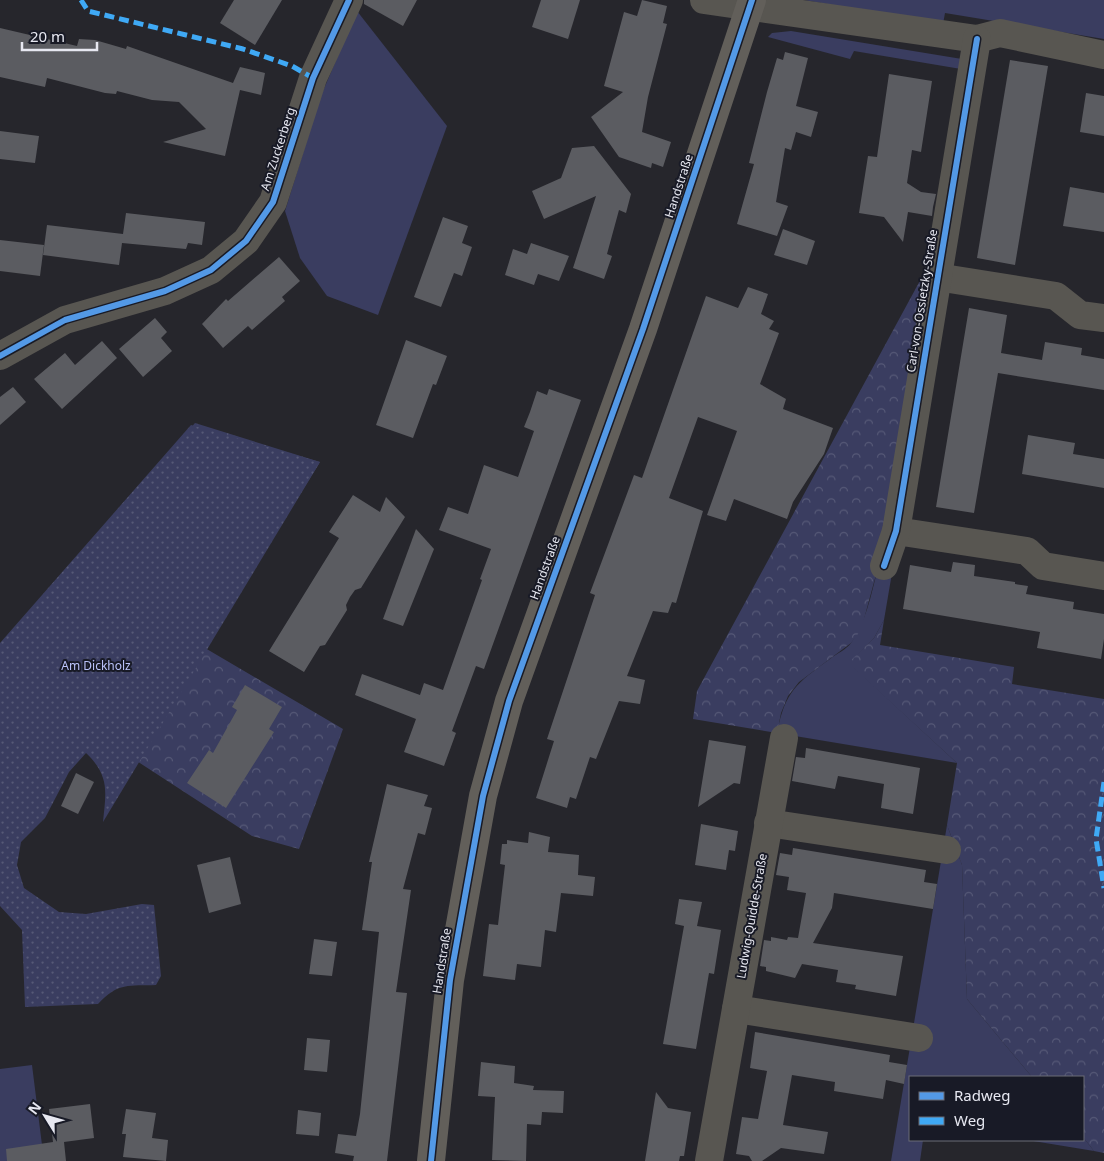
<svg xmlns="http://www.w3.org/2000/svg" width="1104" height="1161" font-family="'Noto Sans',sans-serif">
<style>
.grass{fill:#3a3d60}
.forest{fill:url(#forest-crowns)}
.park{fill:url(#park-dots)}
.building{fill:#5b5c61}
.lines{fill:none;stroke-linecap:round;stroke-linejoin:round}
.street{stroke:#585651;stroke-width:28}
.primary{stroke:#625f5a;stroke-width:28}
.quiet{stroke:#3fa9f5;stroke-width:5;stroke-dasharray:10 5;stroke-linecap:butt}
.cycleway-casing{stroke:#181a26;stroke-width:9}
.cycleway{stroke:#5399e6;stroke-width:6}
.labels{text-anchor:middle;stroke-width:4;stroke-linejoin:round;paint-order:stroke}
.street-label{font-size:12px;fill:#e7e8f1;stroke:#181a26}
.park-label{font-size:12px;fill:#bbc3fa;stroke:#181a26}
</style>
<defs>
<pattern id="forest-crowns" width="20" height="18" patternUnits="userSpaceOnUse" patternTransform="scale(1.25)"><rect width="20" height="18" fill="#3a3d60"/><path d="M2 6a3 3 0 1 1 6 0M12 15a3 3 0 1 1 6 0" fill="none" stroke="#565977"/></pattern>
<pattern id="park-dots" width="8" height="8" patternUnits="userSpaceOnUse" patternTransform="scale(1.25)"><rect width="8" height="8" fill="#3a3d60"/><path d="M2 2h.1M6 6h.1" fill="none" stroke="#565977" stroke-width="1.8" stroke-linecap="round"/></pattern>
</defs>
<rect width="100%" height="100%" fill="#26262c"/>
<g class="grass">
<polygon points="804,0 1104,0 1104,39 945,13 943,24"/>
<polygon points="357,11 447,126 378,315 327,296 300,258 285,211 320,98"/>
<polygon points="791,31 962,59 961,69 854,51 850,59 768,37 772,33"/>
<path d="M877,571L892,573L884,620L874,638L849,663L957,763L777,733C785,691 797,683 830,659C836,654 847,649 851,643C865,624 872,593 877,571Z"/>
<polygon points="947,825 962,865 967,999 1032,1077 910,1077 910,1140 923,1140 920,1161 891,1161"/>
<polygon points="32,1065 44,1161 0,1161 0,1069"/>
<polygon points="1083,1137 1094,1151 1027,1140 1083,1140"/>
</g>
<g class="forest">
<polygon points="928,266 877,571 861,630 851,643 799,682 788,696 781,713 777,733 693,719 697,691"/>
<polygon points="195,423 320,462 205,648 343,729 299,849 252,836 0,672 0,648"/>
<polygon points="884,620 880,645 1014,667 1012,684 1104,699 1104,1153 1094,1151 1083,1137 1083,1077 1032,1077 967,999 962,865 947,825 957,763 848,663 874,638"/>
</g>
<path class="park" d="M191,425L320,462L103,822C106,792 110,776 86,753L69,772L45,818L21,842L17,865L24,888L59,912L86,914L142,904L154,905L161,976L156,985C129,986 118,982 98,1004L25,1007L22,930L0,906V643Z"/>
<g class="building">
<polygon points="234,0 282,0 255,45 220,23"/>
<polygon points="364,0 417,0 403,26 364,4"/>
<polygon points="541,0 580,0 568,39 532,27"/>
<polygon points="642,0 667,6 663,23 667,24 648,97 642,132 671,142 663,167 652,163 651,168 619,157 591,117 623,92 604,86 624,12 637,16"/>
<polygon points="0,28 77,46 79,39 95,40 126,49 127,46 233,83 240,67 265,73 261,95 240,90 225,156 163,142 206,129 179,102 152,100 117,91 116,94 105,93 47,78 45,87 0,77"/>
<polygon points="785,52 808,58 796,106 818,112 811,137 796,132 791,150 785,148 776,202 788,206 777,236 737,224 754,164 749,163 767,92 777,58 783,60"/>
<polygon points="1010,60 1048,66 1015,265 977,258"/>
<polygon points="889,74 932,81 921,152 912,150 907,183 921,192 936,194 933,207 932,216 908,212 903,242 884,217 859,213 868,156 877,157"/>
<polygon points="1086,93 1104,96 1104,136 1080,132"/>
<polygon points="0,131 39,136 35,163 0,159"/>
<polygon points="594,146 631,194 626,213 619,210 607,254 612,256 604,279 573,268 596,196 544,219 532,191 561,178 572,148"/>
<polygon points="1070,187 1104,193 1104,232 1063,226"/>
<polygon points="126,213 205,222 202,245 188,243 186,249 122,243 119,265 43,255 47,225 123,234"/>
<polygon points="443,217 468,226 462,243 472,247 462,276 454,273 441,307 414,297"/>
<polygon points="783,229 815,241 807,265 774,255"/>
<polygon points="0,240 44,245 40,276 0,271"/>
<polygon points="531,243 569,256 559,281 538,274 534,285 505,275 513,249 527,254"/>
<polygon points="279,257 300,281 282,297 285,301 252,330 248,326 223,348 202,324 226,299 228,301"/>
<polygon points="748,287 768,294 761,314 774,321 769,329 779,333 760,384 786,399 783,409 833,428 824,454 793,502 787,519 734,499 726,521 707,515 737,431 698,417 669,498 703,511 676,603 672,602 668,613 653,611 627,676 645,680 640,704 619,701 596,759 590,757 576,799 570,797 567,808 536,798 554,741 547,739 595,595 590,593 634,475 642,478 706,296 738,308"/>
<polygon points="969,308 1007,315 1001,353 1042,360 1045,342 1082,348 1081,355 1104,359 1104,390 998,373 974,513 936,507"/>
<polygon points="155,318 167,332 161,338 172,351 143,377 119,349"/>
<polygon points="406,340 447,356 436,385 433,384 413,438 376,425"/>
<polygon points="102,341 117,358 62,409 34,379 65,353 75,365"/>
<polygon points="13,387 26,402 0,425 0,397"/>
<polygon points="549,389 581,400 484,669 476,666 452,731 456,733 444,766 404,752 416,719 355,695 362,674 420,695 424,683 443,690 482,580 480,579 491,549 439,530 448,507 468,514 484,465 518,477 534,431 524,427 530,412 537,391 547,395"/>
<polygon points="1028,435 1075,443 1073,454 1104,459 1104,488 1022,474"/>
<polygon points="353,495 380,512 386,497 405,517 361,588 355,590 350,597 346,605 347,610 325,645 320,646 304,672 269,651 339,538 329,532"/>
<polygon points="416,529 434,549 403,626 383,619"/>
<polygon points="953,562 975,565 974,576 1015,582 1015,584 1028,586 1026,594 1074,602 1073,609 1104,614 1104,639 1101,659 1037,648 1040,632 903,609 910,565 951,572"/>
<polygon points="245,685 282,707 269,729 274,732 226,808 187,783 209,750 213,753 237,710 232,707"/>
<polygon points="709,740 746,746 740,784 734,783 698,807"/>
<polygon points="806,748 920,768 913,814 881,808 884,784 838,776 835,789 792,781 796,757 805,758"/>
<polygon points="76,773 94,782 78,814 61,806"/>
<polygon points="387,784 428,795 424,806 432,808 425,835 418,833 403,889 411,890 396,992 407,993 387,1161 353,1161 354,1156 335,1153 338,1134 356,1136 360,1114 379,932 362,930 372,862 369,862"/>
<polygon points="701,824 738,831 735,851 729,850 726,870 695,865"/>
<polygon points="529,832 550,837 548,852 579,855 578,875 595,877 593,896 561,893 556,932 545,930 541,967 517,964 515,980 483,976 489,924 498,925 505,865 500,864 502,844 507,844 507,840 528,843"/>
<polygon points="793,848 926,870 924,882 937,884 933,909 834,893 832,908 813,943 903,956 896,996 855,989 856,985 836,982 838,970 802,964 795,978 766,971 766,967 760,966 764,940 771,941 771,937 787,940 788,937 798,938 806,893 787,890 789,877 776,875 780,853 792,855"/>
<polygon points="230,857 241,904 209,913 197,865"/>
<polygon points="679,899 702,902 697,926 721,930 714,974 709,973 696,1049 663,1044 684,926 675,924"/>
<polygon points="314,939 337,942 332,976 309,974"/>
<polygon points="755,1032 890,1055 889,1062 907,1065 904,1084 886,1080 883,1099 834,1091 835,1082 792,1075 783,1125 828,1132 824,1154 781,1148 762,1161 752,1161 749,1156 736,1154 742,1117 758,1119 767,1071 750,1068"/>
<polygon points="307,1038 330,1040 327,1072 304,1070"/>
<polygon points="481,1062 515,1066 514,1083 534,1086 533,1090 564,1091 563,1113 542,1112 541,1125 527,1124 526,1161 492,1160 495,1097 478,1096"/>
<polygon points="656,1092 668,1108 691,1112 684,1156 680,1156 679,1161 645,1161"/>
<polygon points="90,1104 94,1138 64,1142 66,1161 7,1161 6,1149 53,1142 49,1109"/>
<polygon points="126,1109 156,1113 152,1138 168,1140 166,1161 123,1157 126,1134 122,1134"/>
<polygon points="298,1110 321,1113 319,1136 296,1134"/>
</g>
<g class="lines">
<g class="street">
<polyline points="704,0 977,39 1000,33 1104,55"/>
<polyline points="937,277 1056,296 1080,315 1104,318"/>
<polyline points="0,356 65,320 165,291 211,270 246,241 273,202 313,78 349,0"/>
<polyline points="896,531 1027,551 1043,566 1104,576"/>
<polyline points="884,566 896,531 977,39"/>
<polyline points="768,823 947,850"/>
<polyline points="736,1009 919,1038"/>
<polyline points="709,1161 784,738"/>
</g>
<polyline class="primary" points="431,1161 450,980 483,796 509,701 643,329 752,0"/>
<g class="quiet">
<polyline points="81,0 88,11 243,49 292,66 313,78"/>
<polyline points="1104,782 1096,839 1104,888"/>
</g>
<defs>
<g id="cycleway">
<polyline points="0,356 65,320 165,291 211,270 246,241 273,202 313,78 349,0"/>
<polyline points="884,566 896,531 977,39"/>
<polyline points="431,1161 450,980 483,796 509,701 643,329 752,0"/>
</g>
</defs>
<use href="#cycleway" class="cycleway-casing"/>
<use href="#cycleway" class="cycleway"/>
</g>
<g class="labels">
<g class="street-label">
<text transform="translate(278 149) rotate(-72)" y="4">Am Zuckerberg</text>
<text transform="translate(679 186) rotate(-72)" y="4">Handstraße</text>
<text transform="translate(922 301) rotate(-81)" y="4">Carl-von-Ossietzky-Straße</text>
<text transform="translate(545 568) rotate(-70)" y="4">Handstraße</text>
<text transform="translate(752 916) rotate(-80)" y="4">Ludwig-Quidde-Straße</text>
<text transform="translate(442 961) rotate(-81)" y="4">Handstraße</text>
</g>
<g class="park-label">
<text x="96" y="670">Am Dickholz</text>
</g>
</g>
<rect x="909" y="1076" width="175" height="65" fill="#181a26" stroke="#6b6c77"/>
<rect x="919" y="1092" width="25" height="8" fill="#5399e6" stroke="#6b6c77"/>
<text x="954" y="1101" font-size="15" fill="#e7e8f1">Radweg</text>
<rect x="919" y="1117" width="25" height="8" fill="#3fa9f5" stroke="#6b6c77"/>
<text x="954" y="1126" font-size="15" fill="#e7e8f1">Weg</text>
<g transform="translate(45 1116) rotate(307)" stroke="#181a26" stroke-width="4" paint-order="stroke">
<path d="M0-4L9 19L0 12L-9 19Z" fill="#e7e8f1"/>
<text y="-8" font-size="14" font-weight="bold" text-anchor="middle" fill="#e7e8f1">N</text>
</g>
<path d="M22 42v8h75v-8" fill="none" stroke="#e7e8f1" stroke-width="2.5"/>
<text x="30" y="42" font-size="15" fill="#e7e8f1" stroke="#181a26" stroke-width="4" paint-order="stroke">20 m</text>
</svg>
